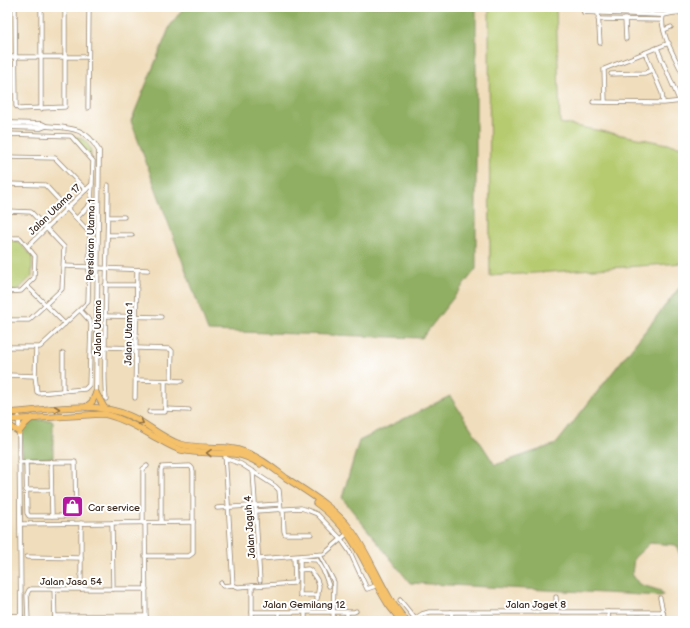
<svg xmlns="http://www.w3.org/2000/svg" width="690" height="628" font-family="'Balsamiq Sans',sans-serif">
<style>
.green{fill:#b6cb6f;stroke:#787a46}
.forest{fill:#90af62;stroke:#666c40}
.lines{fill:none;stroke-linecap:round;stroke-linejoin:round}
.minor-casing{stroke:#96846c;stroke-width:5}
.tertiary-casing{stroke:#96846c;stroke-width:5.5}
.primary-casing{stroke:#96846c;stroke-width:7}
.minor{stroke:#fff;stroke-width:3.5}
.tertiary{stroke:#fff;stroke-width:4}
.primary{stroke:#f5c16b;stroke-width:5.5}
.oneway{stroke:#8f6e41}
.labels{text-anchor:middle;stroke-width:4;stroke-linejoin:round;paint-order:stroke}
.street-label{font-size:10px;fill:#3b2a1e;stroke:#fff}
.poi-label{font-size:10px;fill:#3b2a1e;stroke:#fff;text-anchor:start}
</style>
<rect width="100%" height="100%" fill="#fff"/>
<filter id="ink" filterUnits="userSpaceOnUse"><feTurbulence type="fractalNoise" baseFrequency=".025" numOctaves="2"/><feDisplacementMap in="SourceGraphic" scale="8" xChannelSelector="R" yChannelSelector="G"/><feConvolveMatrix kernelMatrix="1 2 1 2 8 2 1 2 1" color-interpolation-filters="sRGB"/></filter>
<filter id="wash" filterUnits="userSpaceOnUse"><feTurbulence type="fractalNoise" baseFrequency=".012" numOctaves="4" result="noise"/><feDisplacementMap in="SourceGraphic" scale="16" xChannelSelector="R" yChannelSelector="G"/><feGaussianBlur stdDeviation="0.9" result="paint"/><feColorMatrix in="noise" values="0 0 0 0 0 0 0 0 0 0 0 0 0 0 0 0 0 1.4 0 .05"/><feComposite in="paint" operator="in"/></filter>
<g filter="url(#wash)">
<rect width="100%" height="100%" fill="#f0ddbb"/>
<g class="green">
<polygon points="489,7 556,7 560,123 683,147 683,263 490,276"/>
<path d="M72,136C83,137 92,144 91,156Z"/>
<polygon points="7,241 17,241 32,256 32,276 17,291 7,290"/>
</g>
<g class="forest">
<polygon points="184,7 476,7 476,269 422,338 208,331 131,121 170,26"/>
<polygon points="683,283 683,562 676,545 650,543 634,558 632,574 639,584 661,591 663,595 661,596 410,583 342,498 359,441 450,396 495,465 556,444"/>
<polygon points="34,420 51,420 53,422 53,458 23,459 21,432"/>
</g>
</g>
<g filter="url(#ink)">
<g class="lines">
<defs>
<g id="minor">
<polyline points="15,7 16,106 19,109 65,107 65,7"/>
<polyline points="617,7 617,13"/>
<polyline points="649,7 652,14"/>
<polyline points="598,12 600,43"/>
<path d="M663,15C659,32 676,59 683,74"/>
<polyline points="598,19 662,20"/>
<polyline points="625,19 626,39"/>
<polyline points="664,30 671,27"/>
<polyline points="657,48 680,102"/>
<polyline points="645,53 662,93 663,102"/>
<polyline points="7,57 88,57"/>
<polyline points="611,74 645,73 652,70"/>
<polyline points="593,102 664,103 683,101"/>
<polyline points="605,102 604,69 669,43"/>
<polyline points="88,108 89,7"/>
<polyline points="41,109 41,7"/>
<polyline points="7,134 71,136 93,161 92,184 28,246"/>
<polyline points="7,157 55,158 86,190"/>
<polyline points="7,184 45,185 90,233 88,302 40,347 7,347"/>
<polyline points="7,211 31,212 64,247 62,289 29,320 7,320"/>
<polyline points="108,217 124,217"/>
<polyline points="77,218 91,203 92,184"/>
<polyline points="108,235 132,235"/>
<polyline points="7,238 20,238 35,256 34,278 21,291 7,292"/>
<polyline points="64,266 90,267"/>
<polyline points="98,268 148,270"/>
<polyline points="105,285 137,285"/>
<polyline points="27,286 65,324"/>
<polyline points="105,316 161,317"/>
<polyline points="105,347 170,349 172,351 171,381"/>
<polyline points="36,348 35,376 37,392 39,393 85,389 89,385 91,325 90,321 80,310"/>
<polyline points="7,375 35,376"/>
<polyline points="136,380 182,381"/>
<polyline points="63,391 63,353"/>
<polyline points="135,398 137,270"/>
<path d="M106,399C104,382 105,364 105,347C105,293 108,239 108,185"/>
<polyline points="165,409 189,410"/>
<polyline points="149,412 165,412 165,381"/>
<polyline points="225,453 233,585"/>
<polyline points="225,458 241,464 275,486 279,490 281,510"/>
<polyline points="51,461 52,516"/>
<polyline points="19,462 75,462 76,515 74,516 29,516 27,513 26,462"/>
<polyline points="253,471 260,581"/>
<polyline points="26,490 51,490"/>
<polyline points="217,508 280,504"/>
<polyline points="283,510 284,531 285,534 311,534"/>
<polyline points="256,511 301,508 307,510 317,514 341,539 350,552 367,589 378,585"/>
<polyline points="145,522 146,621"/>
<polyline points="81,523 81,589"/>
<polyline points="112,523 113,589"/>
<polyline points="143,523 143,469 147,466"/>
<polyline points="21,524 193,522"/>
<polyline points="7,541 7,590"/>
<polyline points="320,555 334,582 333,621"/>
<polyline points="145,556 189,556 193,553 193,471 192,468 190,466 162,467 161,470 161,522"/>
<polyline points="27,557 81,558"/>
<polyline points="259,559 324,554 348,533"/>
<polyline points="299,570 308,569 311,571 317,580 319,586 317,599"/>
<polyline points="221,583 223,586 233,585"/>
<polyline points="233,585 238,587 294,583 295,581 294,557"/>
<polyline points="252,586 252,621"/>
<polyline points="54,589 55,621"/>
<polyline points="318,595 300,595 300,559 317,560 323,570 329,586"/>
<polyline points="556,597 557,612"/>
<polyline points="660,598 665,621"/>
<polyline points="400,600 417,621"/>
<polyline points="252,612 354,612 356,611"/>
<polyline points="279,612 279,621"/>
<polyline points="305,612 305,621"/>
<polyline points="347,612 347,621"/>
<polyline points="451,612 453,621"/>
<polyline points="608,612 609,621"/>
<polyline points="55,616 146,616"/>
<polyline points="28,621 27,594 29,590 31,589 146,589"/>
<polyline points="411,621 422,614 429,612 663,612"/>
</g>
<g id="tertiary">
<polyline points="584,12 663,15 672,13 683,12"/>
<path d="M7,123L42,124L46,126C71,128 86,127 99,151L96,393"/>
<polyline points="7,127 41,128 46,126"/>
<polyline points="19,417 21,621"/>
<polyline points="7,616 21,616"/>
</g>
<g id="primary">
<polyline points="96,393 105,409"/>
<polyline points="86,407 92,402 96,393"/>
<path d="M7,413C46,411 92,399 130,416C147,423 161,438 180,444C201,450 224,444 245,452C260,457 274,469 286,478C309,493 335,508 352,531C367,552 377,577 390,599C395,607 401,614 406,621"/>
<path d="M7,420L103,414C120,417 136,426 151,435C161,440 170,447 181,450C198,454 216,452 234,454C243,455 252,459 260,464"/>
<polyline points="7,424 19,432 25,424 32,418"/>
<path d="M316,503C357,532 363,565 388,604C392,610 397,615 401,621"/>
</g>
</defs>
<use href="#minor" class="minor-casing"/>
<use href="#tertiary" class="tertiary-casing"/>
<use href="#primary" class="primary-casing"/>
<use href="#minor" class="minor"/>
<use href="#tertiary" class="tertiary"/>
<use href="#primary" class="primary"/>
</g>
<defs><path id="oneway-chevron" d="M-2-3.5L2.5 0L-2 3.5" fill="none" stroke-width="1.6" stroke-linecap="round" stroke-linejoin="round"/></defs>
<g class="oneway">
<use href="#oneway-chevron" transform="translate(57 409) rotate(-6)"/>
<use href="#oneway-chevron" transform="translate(141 422) rotate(30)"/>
<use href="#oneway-chevron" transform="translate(209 453) rotate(-178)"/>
</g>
</g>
<defs>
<symbol id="shop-square" viewBox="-11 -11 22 22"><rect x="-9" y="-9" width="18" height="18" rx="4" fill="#b5179e" stroke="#fff"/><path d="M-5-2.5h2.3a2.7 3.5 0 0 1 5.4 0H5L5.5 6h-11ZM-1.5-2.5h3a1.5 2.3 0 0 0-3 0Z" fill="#fff"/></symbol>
</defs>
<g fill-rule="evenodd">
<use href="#shop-square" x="60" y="494" width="25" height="25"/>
</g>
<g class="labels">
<g class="street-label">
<text transform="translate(54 209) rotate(-44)" y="4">Jalan Utama 17</text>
<text transform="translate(90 240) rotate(-89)" y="4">Persiaran Utama 1</text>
<text transform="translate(97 328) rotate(-90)" y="4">Jalan Utama</text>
<text transform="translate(128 334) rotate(-89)" y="4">Jalan Utama 1</text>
<text transform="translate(249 527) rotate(-94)" y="4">Jalan Jaguh 4</text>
<text x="71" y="585">Jalan Jasa 54</text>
<text x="304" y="608">Jalan Gemilang 12</text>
<text x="536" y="608">Jalan Joget 8</text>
</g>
<g class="poi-label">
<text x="88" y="511">Car service</text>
</g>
</g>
<rect width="690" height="628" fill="none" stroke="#fff" stroke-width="24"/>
</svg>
